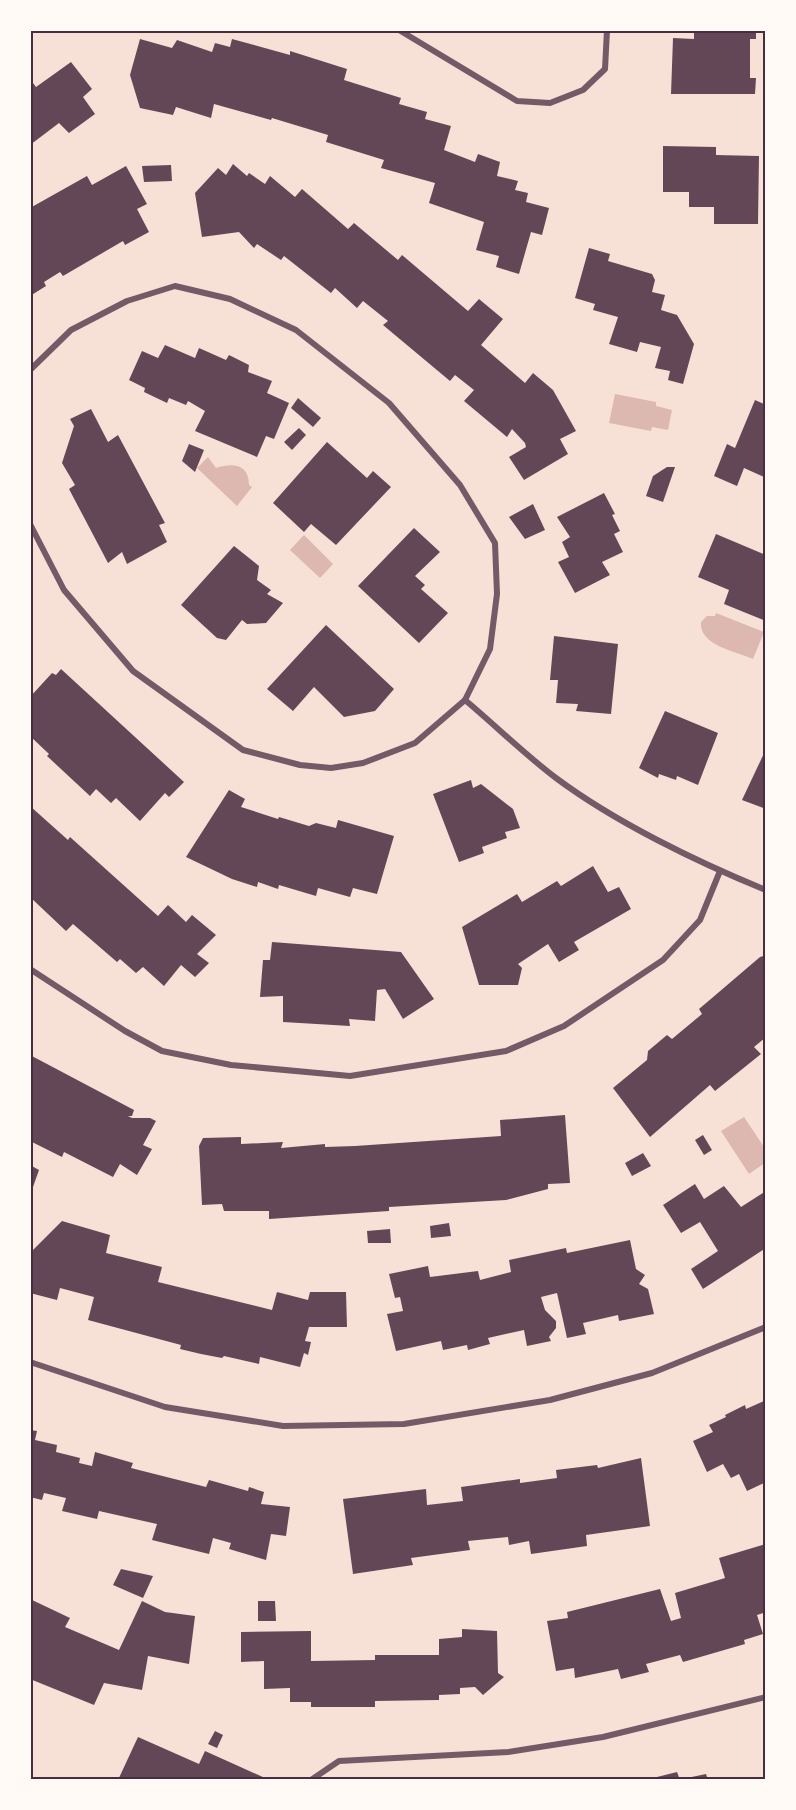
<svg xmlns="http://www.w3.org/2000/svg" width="796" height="1810" font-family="Commissioner,sans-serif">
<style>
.water{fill:#dcb8b0}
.building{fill:#644757}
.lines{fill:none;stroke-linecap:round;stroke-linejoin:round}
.minor{stroke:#755966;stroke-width:6}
.neatline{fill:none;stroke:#4a2c40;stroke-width:2}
</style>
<rect width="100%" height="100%" fill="#f7e1d7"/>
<g class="water">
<polygon points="615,394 656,402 656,406 672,410 668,430 652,427 651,431 609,423"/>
<path d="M208,457L216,468C234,462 249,465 249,485L252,487L237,506L197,468Z"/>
<polygon points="304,535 333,564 320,578 290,550"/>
<path d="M716,613L764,632L753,659C734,651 699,645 701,622L707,616H715Z"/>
<polygon points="744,1117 766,1150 766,1162 749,1174 721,1131"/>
</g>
<g class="building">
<polygon points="694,30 756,30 756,39 750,39 750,78 756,78 755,94 671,94 673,38 694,39"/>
<polygon points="140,39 172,48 177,40 212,52 215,43 230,47 232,39 290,55 290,51 347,69 344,80 401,98 399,104 427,112 425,119 451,126 444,150 475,162 478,154 500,162 497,176 518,181 515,190 528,193 526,202 549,208 542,235 531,232 519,274 496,267 499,256 476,250 484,222 429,203 435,183 381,168 384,160 326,142 328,135 272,118 271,120 214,104 211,118 176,107 173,115 140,108 130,75"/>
<polygon points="71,62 92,89 83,97 95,114 69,133 59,123 30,145 30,79 36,87"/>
<polygon points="663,146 716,147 716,155 759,156 758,224 714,224 714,207 689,207 689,192 663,192"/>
<polygon points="233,164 247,176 249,173 265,184 270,176 295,197 302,189 348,229 354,223 398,260 402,255 468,311 479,299 503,319 481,345 525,383 533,373 553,390 576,431 560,439 568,454 524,480 509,457 526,447 525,443 512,429 507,437 464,401 474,390 455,375 450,381 383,325 388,321 363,301 357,308 335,288 331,293 284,256 281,260 257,244 254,248 239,232 202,237 195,193 218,168 226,175"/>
<polygon points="171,165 172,181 144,182 142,166"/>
<polygon points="126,166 147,204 137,209 149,232 125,245 123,241 63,276 60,272 44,282 46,286 30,296 30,208 87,176 92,185"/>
<polygon points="589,248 610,254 608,261 652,274 655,280 652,292 665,295 661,310 677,315 694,344 683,384 668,380 670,371 655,368 661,347 640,342 637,352 609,344 618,317 593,310 595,304 575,298"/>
<polygon points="165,345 195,358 199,348 226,360 229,355 249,365 248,372 272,381 267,393 289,403 274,439 266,436 257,457 195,431 205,411 188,401 186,405 169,398 167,403 144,392 145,388 129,380 142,351 158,358"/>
<polygon points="298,398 321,418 313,427 291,408"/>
<polygon points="755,400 766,405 766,478 744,468 737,486 714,476 727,444 735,448"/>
<polygon points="91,409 108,442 118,435 165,523 159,525 167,542 127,564 122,552 108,563 69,489 75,485 62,463 74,426 70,419"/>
<polygon points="299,428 306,435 292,450 284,442"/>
<polygon points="327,442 367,478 373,471 391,487 336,545 311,524 304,532 273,503"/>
<polygon points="189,444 204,450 195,472 182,461"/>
<polygon points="667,467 675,467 663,502 646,496 653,476"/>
<polygon points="604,493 615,514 612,515 620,531 614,534 623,552 602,562 610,575 575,593 558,562 569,557 562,542 570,537 557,517"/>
<polygon points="533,504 545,530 525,539 509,517"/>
<polygon points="414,528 440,552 415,576 425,585 421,589 448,613 419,643 358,586"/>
<polygon points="716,534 766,555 766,621 724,604 729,590 698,577"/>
<polygon points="234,546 259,566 257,580 271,590 267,594 283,603 266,623 247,624 242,620 226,640 217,638 181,605"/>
<polygon points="326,625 394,689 375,711 344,717 314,687 293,711 267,689"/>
<polygon points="554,636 618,644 611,714 576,711 578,704 556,703 558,680 550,680"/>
<polygon points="61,669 184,782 169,797 165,793 140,821 116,798 111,803 96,789 90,796 47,756 49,754 30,736 30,697 52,673 56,675"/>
<polygon points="665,711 718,733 698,785 677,776 676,780 659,774 658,778 639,768"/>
<polygon points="766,749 766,809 742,800"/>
<polygon points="471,780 473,788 481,784 513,809 520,828 505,832 507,838 482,847 484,853 459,862 433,794"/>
<polygon points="229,790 245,799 241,807 278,819 279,817 309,826 316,823 336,828 338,820 394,836 377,894 353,888 350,897 318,888 316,896 279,885 278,889 258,882 257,887 232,879 186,857"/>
<polygon points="30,806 68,840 70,837 158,916 168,905 186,922 192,915 216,935 197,954 209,963 195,977 181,965 164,986 143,967 136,973 120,959 117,962 73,924 66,931 30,897"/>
<polygon points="593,866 608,892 619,887 631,909 574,942 579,950 559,962 548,944 518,964 522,968 518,985 479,985 462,927 517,894 522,902 557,881 561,886"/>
<polygon points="272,942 401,952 434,999 403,1019 385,989 377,990 375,1021 349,1019 350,1026 283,1022 283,996 260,997 263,960 270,960"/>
<polygon points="766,955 766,1037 754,1047 761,1054 715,1091 710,1085 650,1137 613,1088 647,1060 648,1051 667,1035 672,1039 702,1014 699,1009 712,998 760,957"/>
<polygon points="30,1055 134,1110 132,1116 128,1116 132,1118 150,1118 156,1121 143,1145 152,1149 137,1175 120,1164 113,1177 64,1152 62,1157 30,1141"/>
<polygon points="565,1115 570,1183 548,1184 548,1189 506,1200 389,1207 389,1211 269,1219 269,1211 224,1211 222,1204 202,1205 199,1146 203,1138 241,1137 241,1144 283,1142 281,1148 325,1144 325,1147 355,1146 501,1136 500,1120"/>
<polygon points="703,1135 712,1150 704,1155 695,1140"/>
<polygon points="643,1153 651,1166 632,1176 625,1163"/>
<polygon points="30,1165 39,1170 33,1187 30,1185"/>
<polygon points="695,1184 704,1199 724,1186 741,1207 766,1191 766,1248 703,1289 691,1269 718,1251 700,1222 681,1233 663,1205"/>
<polygon points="62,1221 110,1235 106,1253 162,1267 158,1282 272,1310 277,1292 308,1300 310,1292 346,1292 347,1327 309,1327 305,1341 311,1342 308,1355 304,1353 300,1367 260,1357 259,1364 224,1356 222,1358 201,1354 180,1349 181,1345 88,1320 94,1297 60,1288 57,1300 30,1293 31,1252"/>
<polygon points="449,1223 451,1236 431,1238 430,1226"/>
<polygon points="390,1229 391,1243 368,1243 367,1231"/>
<polygon points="630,1240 636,1269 645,1275 639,1284 648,1289 654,1314 619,1321 618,1315 583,1323 586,1334 567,1338 557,1293 541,1297 545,1310 556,1321 556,1328 549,1337 551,1341 527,1346 524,1330 488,1338 490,1344 468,1350 467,1345 443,1350 441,1341 396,1351 387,1314 403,1311 400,1297 395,1298 389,1274 428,1266 430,1277 478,1271 480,1280 511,1272 509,1260 566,1248 567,1253"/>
<polygon points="766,1400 766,1482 747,1491 739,1474 731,1478 723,1464 707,1472 693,1441 713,1432 709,1425 726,1417 725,1415 745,1405 746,1409"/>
<polygon points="30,1430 37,1431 35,1440 57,1445 56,1452 80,1458 79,1463 92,1466 95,1452 133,1463 131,1468 206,1487 209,1480 248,1491 249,1487 264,1492 261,1504 290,1507 286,1536 271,1534 266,1560 229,1549 231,1543 213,1538 209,1554 152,1540 157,1524 99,1511 97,1519 62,1511 66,1498 44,1493 42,1500 30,1497"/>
<polygon points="641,1458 650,1526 586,1535 587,1546 531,1554 529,1541 509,1545 508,1537 468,1541 470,1550 411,1558 413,1565 353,1574 343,1499 426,1489 427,1505 463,1501 461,1487 520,1479 520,1483 557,1478 556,1470 597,1465 598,1468"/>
<polygon points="766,1544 766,1612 757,1615 763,1634 744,1640 745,1644 683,1662 680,1655 646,1664 649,1672 621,1679 618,1669 575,1678 574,1668 556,1671 547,1621 568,1618 567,1612 660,1589 671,1621 681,1618 675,1593 725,1578 719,1558"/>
<polygon points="121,1569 153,1576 143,1598 113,1585"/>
<polygon points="30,1599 70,1618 65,1627 119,1650 142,1601 165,1612 195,1616 189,1664 148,1656 142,1690 104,1683 94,1705 30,1679"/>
<polygon points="258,1601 275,1601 276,1621 258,1621"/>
<polygon points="462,1629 497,1631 498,1673 504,1677 483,1695 475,1687 460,1688 460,1694 439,1695 439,1700 375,1701 375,1707 311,1707 311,1702 290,1702 290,1688 264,1689 264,1661 241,1662 241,1632 311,1631 311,1661 375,1660 375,1655 439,1655 439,1639 462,1637"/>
<polygon points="215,1731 223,1735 217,1748 208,1744"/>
<polygon points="138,1737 199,1764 205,1751 265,1778 264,1780 118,1780"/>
<polygon points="677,1772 680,1780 649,1780 649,1779"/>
<polygon points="706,1774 708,1780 682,1780 682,1779"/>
</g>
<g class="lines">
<g class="minor">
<polyline points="399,30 517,101 550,103 583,90 605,69 607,30"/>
<polyline points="30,370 71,330 127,301 175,286 230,299 296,330 389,403 460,485 495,543 497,594 490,649 465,700 415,743 363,763 331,768 300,765 243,750 133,671 64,590 30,524"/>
<path d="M465,700C495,725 524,754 556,778C615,822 697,862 766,890"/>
<polyline points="30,969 125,1031 162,1051 231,1065 350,1076 506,1051 564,1026 663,960 700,920 720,871"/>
<polyline points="30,1362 165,1407 283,1426 404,1424 550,1400 652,1373 766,1327"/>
<polyline points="311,1780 339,1761 508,1752 603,1737 766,1697"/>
</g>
</g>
<rect width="796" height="1810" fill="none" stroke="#fffaf5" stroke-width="63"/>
<rect x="32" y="32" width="732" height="1746" class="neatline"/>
</svg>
